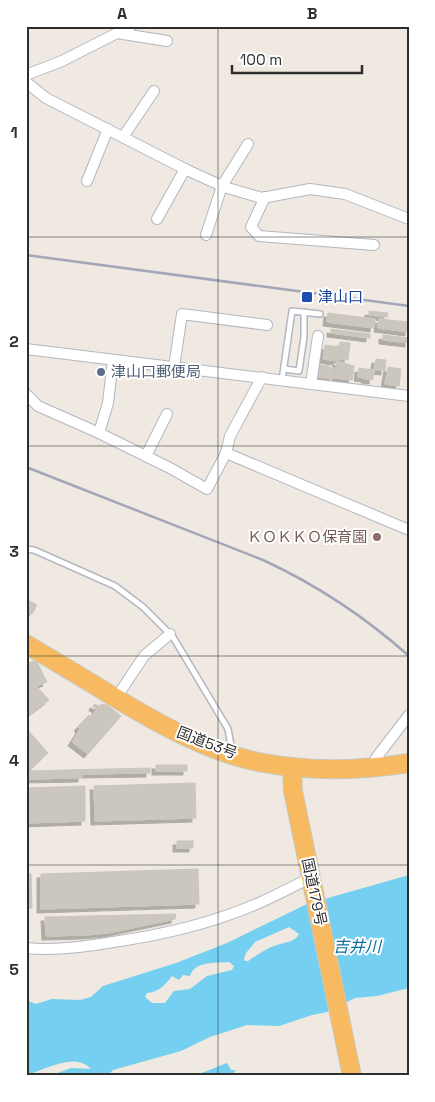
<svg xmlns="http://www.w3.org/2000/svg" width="435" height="1102" font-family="'Space Grotesk','Noto Sans JP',sans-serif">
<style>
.water{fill:#75cff0;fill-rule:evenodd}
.building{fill:#cbc7bf;stroke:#cbc5ba;filter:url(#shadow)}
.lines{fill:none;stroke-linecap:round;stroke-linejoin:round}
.service-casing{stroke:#b4b7c1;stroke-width:8}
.minor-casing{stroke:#b4b7c1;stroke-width:12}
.trunk-casing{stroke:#c9c9c9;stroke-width:20}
.service{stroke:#fff;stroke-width:5}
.minor{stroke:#fff;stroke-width:10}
.trunk{stroke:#f8ba60;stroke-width:18}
.rail{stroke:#a3a6b8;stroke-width:2.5}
.grid{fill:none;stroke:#2e2e2e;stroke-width:1;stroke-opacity:0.55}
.transit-dot{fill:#1a4fb4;stroke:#fff;stroke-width:2}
.service-dot{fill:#5c6f8a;stroke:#fff;stroke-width:2}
.education-dot{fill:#8d6e63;stroke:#fff;stroke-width:2}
.labels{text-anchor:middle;stroke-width:4;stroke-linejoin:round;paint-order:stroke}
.transit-label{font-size:15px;fill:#164399;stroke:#fff;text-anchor:start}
.service-label{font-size:15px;fill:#4e5e75;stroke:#fff;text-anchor:start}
.education-label{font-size:15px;fill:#785e54;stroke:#fff;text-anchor:end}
.street-label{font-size:15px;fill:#2e2e2e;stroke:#fff}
.water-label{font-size:16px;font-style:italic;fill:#0d6fa3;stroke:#fff}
.neatline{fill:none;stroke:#2e2e2e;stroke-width:2}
.grid-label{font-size:16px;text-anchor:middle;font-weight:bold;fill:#2e2e2e}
</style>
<defs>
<filter id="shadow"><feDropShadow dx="-4" dy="4" stdDeviation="0" flood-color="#0004"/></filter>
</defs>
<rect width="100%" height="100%" fill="#efe9e1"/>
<g class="water">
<path d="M409,875V988L377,996L355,998L327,1012L312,1015L279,1026L247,1025L210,1037L181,1051L113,1070L109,1074L112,1076H82L80,1073H75L72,1076H50L71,1068L91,1069C75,1051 45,1070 26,1075V1000L36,1004L52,999L80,1000L91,997L103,986L176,963L227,943L307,904ZM289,927L299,934C295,942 286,942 277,945C266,948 258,955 248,961H245L244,959L246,953L255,942ZM229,962L234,966L232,970L207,976L190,989L174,991L165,1003H152L145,997L147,993C158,993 167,983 172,976L179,980L183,975L190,976C194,961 216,963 229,962Z"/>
<polygon points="227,1063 231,1070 236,1070 231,1076 194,1076"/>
</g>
<g class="building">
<polygon points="369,311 388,313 387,317 369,315"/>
<polygon points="328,313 375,319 374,328 327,322"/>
<polygon points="379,319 409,322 409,332 378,328"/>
<polygon points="331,329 370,334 370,338 331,333"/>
<polygon points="383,335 409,338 409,343 383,340"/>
<polygon points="340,342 350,343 348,360 338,359"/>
<polygon points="325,345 339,347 337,361 323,359"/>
<polygon points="376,359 386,360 385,371 374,370"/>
<polygon points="337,361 354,366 352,380 335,378"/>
<polygon points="319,365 330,366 330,368 334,368 333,379 318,377"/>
<polygon points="388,367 401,369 399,386 385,384"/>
<polygon points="359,368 366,369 365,378 358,377"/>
<polygon points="367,369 374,370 373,380 365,379"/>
<polygon points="26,599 37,605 32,614 26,611"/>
<polygon points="36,660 47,682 26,690 26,664"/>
<polygon points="37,687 49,700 26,717 26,691"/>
<polygon points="94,704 99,706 102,704 107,705 121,716 88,754 72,742 80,729 78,727 89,715 91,717 97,709 93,707"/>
<polygon points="26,728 48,753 32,768 26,768"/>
<rect x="156" y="765" width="31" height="6"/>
<polygon points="150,768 150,773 82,774 82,778 26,779 26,771"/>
<polygon points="195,783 196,818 95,821 94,786"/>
<polygon points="85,786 85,821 26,823 26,788"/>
<rect x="177" y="841" width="16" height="7"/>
<polygon points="198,869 199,904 41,909 41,874"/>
<polygon points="26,874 31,874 32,908 26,909"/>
<polygon points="176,914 175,919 108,933 86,935 46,936 45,917"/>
</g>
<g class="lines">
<defs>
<g id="service">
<polyline points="284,369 299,371 304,337 304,312"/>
<polyline points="282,380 292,311 320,314"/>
<polyline points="26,549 34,550 115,586 143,607 173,637 228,729 232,751"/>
</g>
<g id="minor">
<polyline points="117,33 167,41"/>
<polyline points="26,75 62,61 131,26"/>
<polyline points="26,82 46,98 187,170 224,187 262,198 310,189 345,194 409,219"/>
<polyline points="123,137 154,91"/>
<polyline points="87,181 108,129"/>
<polyline points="265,197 251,227 259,236 374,245"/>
<polyline points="157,219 185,169"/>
<polyline points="206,235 222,186 248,144"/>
<polyline points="26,349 409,396"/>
<polyline points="113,360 108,403 99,433 170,468 207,489 226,453 230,436 262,377"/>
<polyline points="174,367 182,314 267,325"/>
<polyline points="311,384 318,336"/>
<polyline points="26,394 38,406 99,433"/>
<polyline points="226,453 409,530"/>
<polyline points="146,456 167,414"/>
<polyline points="116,698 144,656 170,634"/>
<polyline points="372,769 376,758 409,715"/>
<path d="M26,948C54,951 85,947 113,942C163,935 213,923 259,903C277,895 294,886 310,878"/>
</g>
<g id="trunk">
<path d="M26,644C56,662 85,679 114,697C159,724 206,751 258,762C308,772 358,771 409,763"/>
<polyline points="292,767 293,791 352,1076"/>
</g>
</defs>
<use href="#service" class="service-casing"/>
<use href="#minor" class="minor-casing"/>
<use href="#trunk" class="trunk-casing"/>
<use href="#service" class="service"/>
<use href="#minor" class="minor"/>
<use href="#trunk" class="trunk"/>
<g class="rail">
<polyline points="26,255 409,306"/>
<path d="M26,467L263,560C317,585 364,616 409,656"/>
</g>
</g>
<path class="grid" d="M218,26V1076M26,237H409M26,446H409M26,656H409M26,865H409"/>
<rect class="transit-dot" x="301" y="291" width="12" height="12" rx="2.5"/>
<circle class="service-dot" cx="101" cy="372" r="5"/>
<circle class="education-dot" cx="377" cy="537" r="5"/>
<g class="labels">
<g class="transit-label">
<text x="318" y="302">津山口</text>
</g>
<g class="service-label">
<text x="111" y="377">津山口郵便局</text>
</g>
<g class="education-label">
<text x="367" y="542">ＫＯＫＫＯ保育園</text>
</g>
<g class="street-label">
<text transform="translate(207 743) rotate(21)" y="5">国道53号</text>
<text transform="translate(314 892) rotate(78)" y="5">国道179号</text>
</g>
<g class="water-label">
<text x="357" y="952">吉井川</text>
</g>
</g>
<rect width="435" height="1102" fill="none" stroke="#ffffff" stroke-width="55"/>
<path d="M232 65v8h130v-8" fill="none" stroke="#2e2e2e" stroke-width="2.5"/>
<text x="240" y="65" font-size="15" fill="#2e2e2e" stroke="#ffffff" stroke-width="4" paint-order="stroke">100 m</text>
<rect x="28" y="28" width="380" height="1046" class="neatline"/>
<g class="grid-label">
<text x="122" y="19">A</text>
<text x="312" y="19">B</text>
<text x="14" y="138">1</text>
<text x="14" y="347">2</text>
<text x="14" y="557">3</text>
<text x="14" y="766">4</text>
<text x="14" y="975">5</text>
</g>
</svg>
